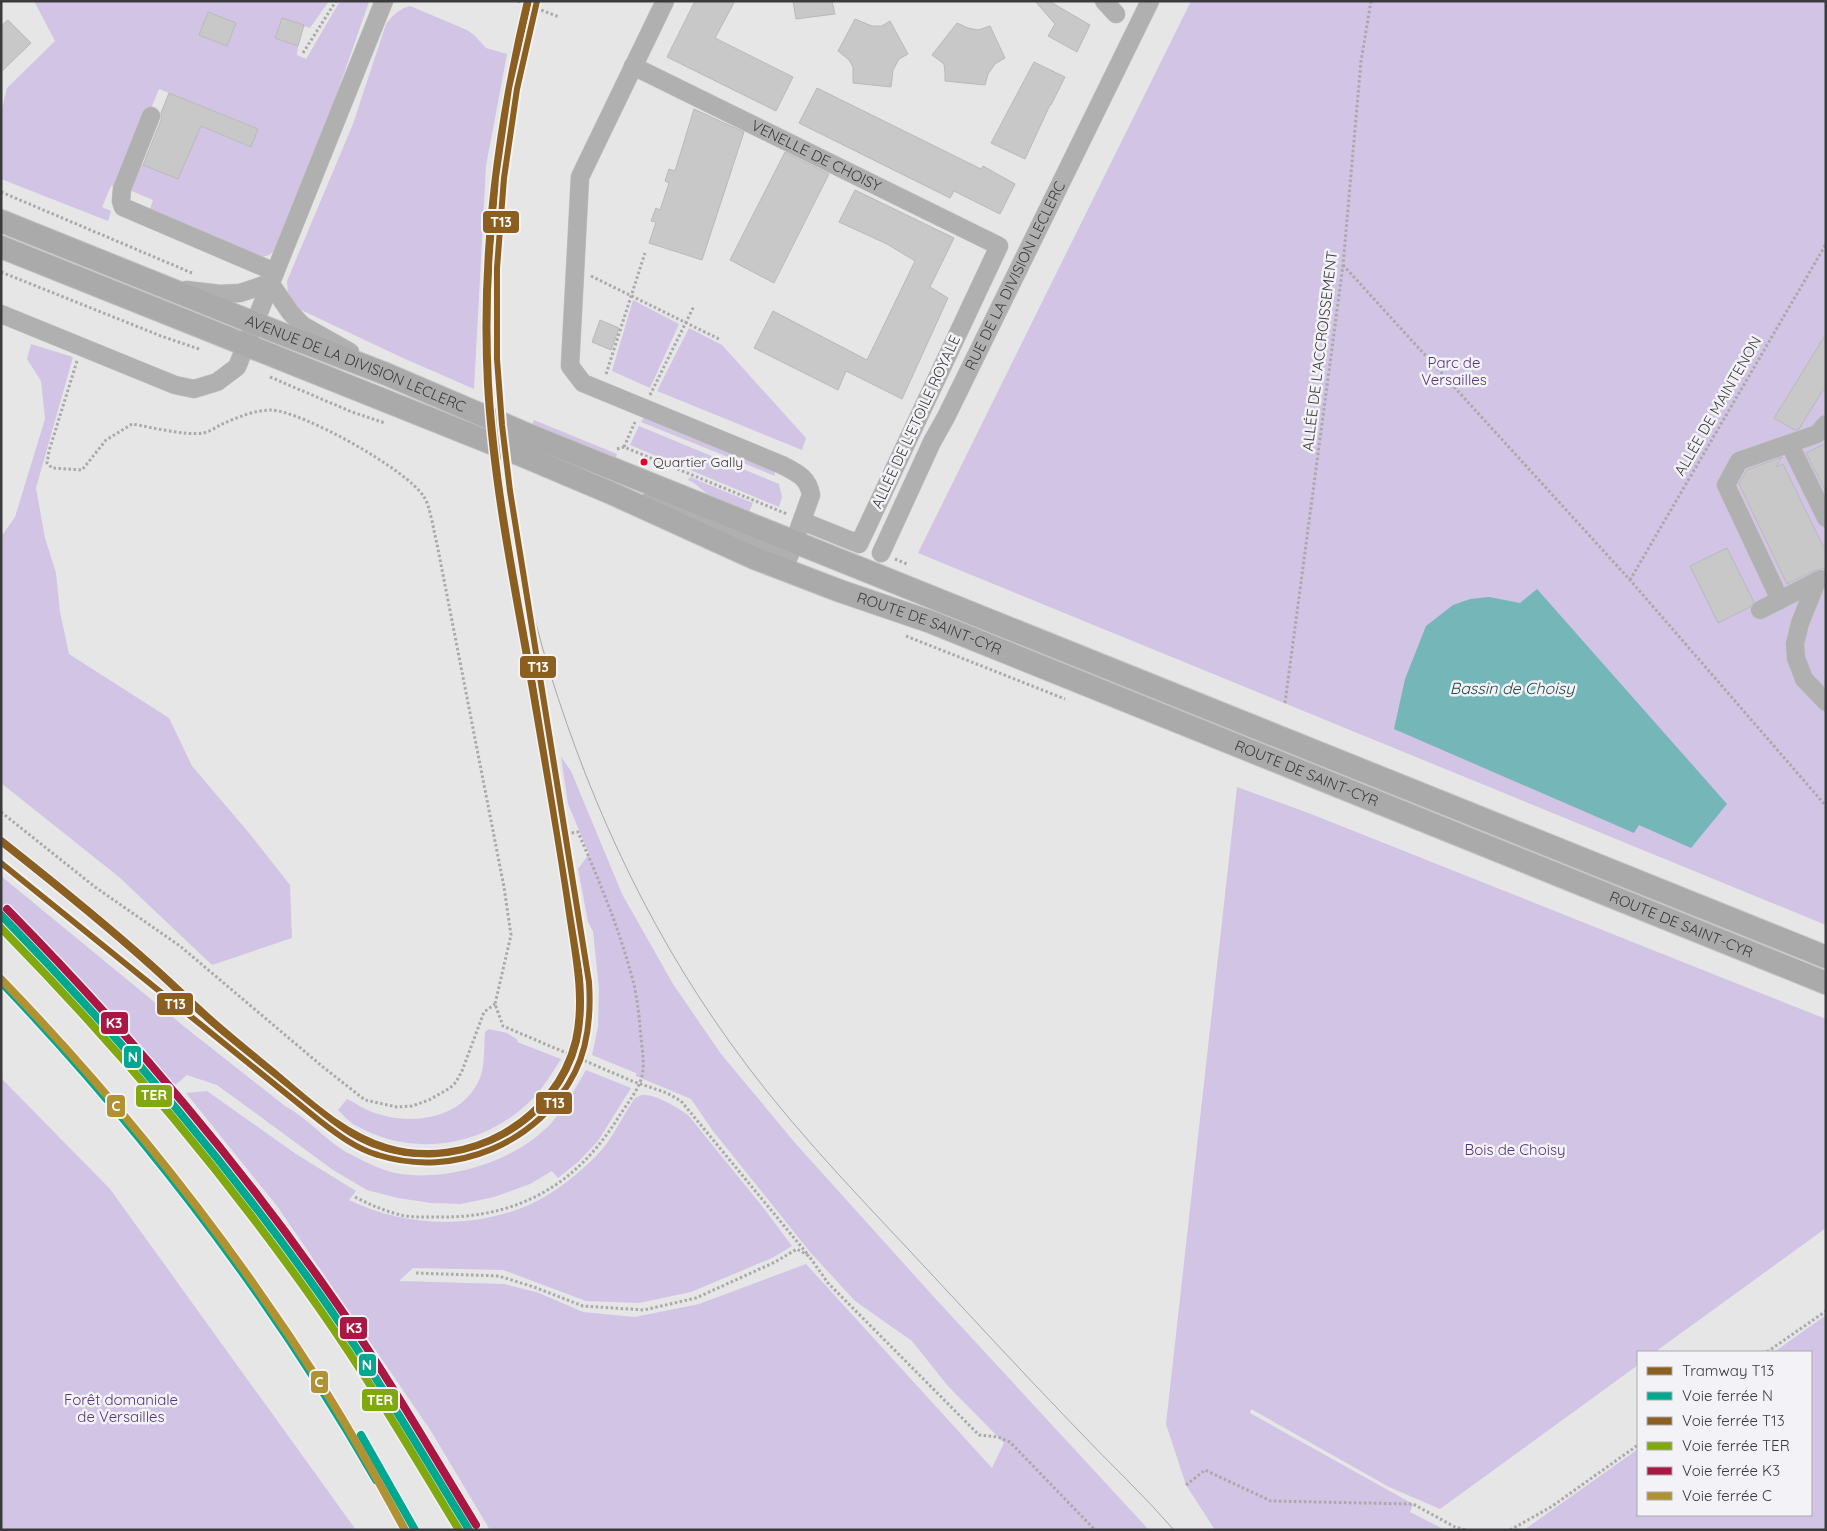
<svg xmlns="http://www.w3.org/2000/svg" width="1827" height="1531" font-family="Quicksand,sans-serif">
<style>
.green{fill:#d1c4e5;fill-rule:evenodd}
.water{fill:#75b6b8}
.building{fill:#c9c8c9;stroke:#bab9ba}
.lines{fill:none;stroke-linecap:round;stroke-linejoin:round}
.minor-casing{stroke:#c4c4c5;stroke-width:19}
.major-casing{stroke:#c4c4c5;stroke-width:24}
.path{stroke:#aaa9a9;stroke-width:3;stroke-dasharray:2.5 2.5;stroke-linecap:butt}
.minor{stroke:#b0b0b1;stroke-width:18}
.major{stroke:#aaa;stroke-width:22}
.tram{stroke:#a9a8a8;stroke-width:1}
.rail-1-casing{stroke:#f3f2f6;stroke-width:11}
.rail-2-casing{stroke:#f3f2f6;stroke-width:11}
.rail-3-casing{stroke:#f3f2f6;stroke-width:11}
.rail-4-casing{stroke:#f3f2f6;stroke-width:11}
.rail-5-casing{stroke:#f3f2f6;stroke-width:11}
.rail-1{stroke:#00a88f;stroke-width:8}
.rail-2{stroke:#8a5f20;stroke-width:8}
.rail-3{stroke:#82a80f;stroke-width:8}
.rail-4{stroke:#aa1743;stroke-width:8}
.rail-5{stroke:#b19232;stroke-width:8}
.tram-1-casing{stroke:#f3f2f6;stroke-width:10}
.tram-1{stroke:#8a5f20;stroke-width:6}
.bus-dot{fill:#e4002b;stroke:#f3f2f6;stroke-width:2}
.labels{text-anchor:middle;stroke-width:5;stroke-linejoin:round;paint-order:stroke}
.bus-label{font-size:14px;fill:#3b3a3c;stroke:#f3f2f6;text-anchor:start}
.street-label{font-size:15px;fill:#3b3a3c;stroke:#f3f2f6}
.park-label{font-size:15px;fill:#55357c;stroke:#f3f2f6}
.water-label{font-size:16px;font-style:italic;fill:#214b4c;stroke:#f3f2f6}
.line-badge{stroke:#f3f2f6;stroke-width:2}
.badge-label{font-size:14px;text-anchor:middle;font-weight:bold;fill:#fff}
</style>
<rect width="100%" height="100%" fill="#e6e6e7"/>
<g class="green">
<path d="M34,1H329L310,28L282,19L275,38L298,46L297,55L306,59L340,1L369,2L330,113L276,250L269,255L262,257L149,212L153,200L127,189L140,164L178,179L201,126L250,147L258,129L159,89L121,181L117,186H111L102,207L111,211L108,221L1,179V112L7,88L55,41ZM208,12L236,23L227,46L200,35Z"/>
<polygon points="1191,1 1826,1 1826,925 918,553"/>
<path d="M410,6L467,30L474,35L486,48L507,54L486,166L474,389L403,358L299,309L288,295L287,281L353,124L386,24C393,15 399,9 410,6Z"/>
<polygon points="633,300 679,324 650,388 612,371"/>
<polygon points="689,328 722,345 806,438 802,450 657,391"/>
<polygon points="31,344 73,357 36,488 45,538 56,573 60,612 69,654 169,718 192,766 249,833 290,885 292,938 212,965 119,877 1,783 1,537 15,517 45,419 41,381 27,359"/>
<polygon points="644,417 774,469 775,476 641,422"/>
<polygon points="534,420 617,454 616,457 612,458 532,425"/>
<polygon points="639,426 779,484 782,497 779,507 630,445"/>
<polygon points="690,477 753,503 749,512 711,497 694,483 688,480"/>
<path d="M561,757L571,771L622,894L673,984L721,1054L796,1144L933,1296L1149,1530H490L431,1431L277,1206L186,1093L207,1091L296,1154L356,1191L349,1200C406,1228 480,1230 537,1201C559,1190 580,1172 597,1155C613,1139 622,1116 635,1098C638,1097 640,1095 643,1095C656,1094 678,1108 688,1115L762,1206L792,1246L772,1258L691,1292L639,1303L586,1301L503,1270L413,1268L399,1281L504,1284L539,1293L583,1312L635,1317L699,1304L806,1264L992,1468L1004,1443L947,1385L912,1341L855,1301L810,1252L713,1131L691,1099L636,1076V1073L592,1055L598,1027L599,989L593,931L588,922L578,869L589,854L568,804Z"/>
<polygon points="1237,787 1311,814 1826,1019 1826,1228 1655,1352 1638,1352 1638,1365 1440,1509 1389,1487 1251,1409 1250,1413 1413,1504 1410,1512 1445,1530 1215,1530 1186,1485 1166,1424"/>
<path d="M1,876L186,1028L285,1106C308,1118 324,1139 346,1152C359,1159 381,1170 395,1173C447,1183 518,1161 553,1121C566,1106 576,1087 586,1070L631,1088L598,1141L578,1162L558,1178L552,1171L530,1184L494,1197L461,1204L431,1203L398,1198L367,1190L333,1170L217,1085L187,1075L173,1087L49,953L1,906Z"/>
<path d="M489,1029L507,1033L518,1040L517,1042L561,1059C551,1075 540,1093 526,1105C479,1148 411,1157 355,1125C349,1122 343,1115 338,1110L347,1099C356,1103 365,1110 375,1113C413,1126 463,1119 480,1078C485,1067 484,1044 485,1032Z"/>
<polygon points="1,1078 110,1189 356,1530 1,1530"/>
<polygon points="1826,1315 1826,1530 1524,1530 1638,1449 1638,1515 1811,1515 1811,1352 1774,1352"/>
</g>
<polygon class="water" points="1537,589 1727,804 1691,848 1639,825 1634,833 1394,729 1405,679 1426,626 1453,605 1470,599 1489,597 1520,603"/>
<g class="building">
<polygon points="695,1 735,1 715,38 793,77 776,111 667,57"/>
<polygon points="793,1 832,1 835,14 796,19"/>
<polygon points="1035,1 1049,1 1090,25 1077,52 1048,36 1055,24"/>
<polygon points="208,12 236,23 227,46 199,35"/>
<polygon points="282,18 304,25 298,46 275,38"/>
<polygon points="855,19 872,26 882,26 890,21 908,54 899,59 893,70 891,87 853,83 853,67 849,60 838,51"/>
<polygon points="8,20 31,43 1,72 1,26"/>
<polygon points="957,23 968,28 978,30 990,26 1005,58 995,64 988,74 985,85 945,81 945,72 944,64 932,55"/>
<polygon points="1034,62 1065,77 1051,105 1050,105 1025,159 991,143"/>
<polygon points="817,88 981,169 983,166 1015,184 1000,214 954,191 950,198 799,123"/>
<polygon points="169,93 258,129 251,147 201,126 178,179 143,165 161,120 161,113"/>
<polygon points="694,109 744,132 702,260 649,243 656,222 651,221 656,208 660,210 669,183 665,181 669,169 675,171"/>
<polygon points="785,152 829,174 774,283 730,260"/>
<polygon points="855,190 954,238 930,287 948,298 902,399 846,371 838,390 754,348 773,311 867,360 915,261 887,244 839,222"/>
<polygon points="600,320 619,328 611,350 592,342"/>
<polygon points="1826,334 1826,385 1799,429 1795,430 1774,418"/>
<polygon points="1826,443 1826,492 1806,453"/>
<polygon points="1782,457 1776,467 1783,464 1826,552 1826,568 1816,570 1787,584 1739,484 1747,470"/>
<polygon points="1727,548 1754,602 1750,607 1718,623 1690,566"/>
</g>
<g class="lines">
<defs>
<g id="minor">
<path d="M665,1L580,177L570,366L583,383L782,465C797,473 808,477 811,495L784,570"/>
<polyline points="1104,1 1116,14"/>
<path id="s1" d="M633,66L999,246L859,544L802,521"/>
<polyline points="151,116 122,189 121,201 123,207 275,272"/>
<polyline points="186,290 220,294 240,293 270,283 290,312 302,325 350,352"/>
<polyline points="1,314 175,385 194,389 217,382 237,367 384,1"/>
<polyline points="1790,445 1826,518"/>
<polyline points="648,502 673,508 790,554"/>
<path id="s2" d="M881,553L932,442L946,417L1150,1"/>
<polyline points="1817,581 1800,623 1795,644 1796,658 1804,679 1826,702"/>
<polyline points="1780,600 1726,485 1739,461 1817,434 1826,424"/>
<polyline points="1760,610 1821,579"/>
</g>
<g id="major">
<path id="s3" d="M1,221L272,330L386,374L524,433L1826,957"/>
<path id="s4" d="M1,247L526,457L611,493L754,558L840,591L931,622L1826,983"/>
</g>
</defs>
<use href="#minor" class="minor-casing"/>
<use href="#major" class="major-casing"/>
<g class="path">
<polyline points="518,1 559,17"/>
<polyline points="303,53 336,1"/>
<polyline points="1,192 192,273"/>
<polyline points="1343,265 1630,580 1826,806"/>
<polyline points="1,272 161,336 199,349"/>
<polyline points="591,276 719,339"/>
<path d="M77,361L49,451L47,463L52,468L82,470L106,440L132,424C151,427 185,436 203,433C209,432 215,428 220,425C236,418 254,410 271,410C302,411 408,470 424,497C430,505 434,533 437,544L504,887L511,935L495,1004L503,1026L632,1081L667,1093L681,1101L809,1256"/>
<polyline points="606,374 645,253"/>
<polyline points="270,377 352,412 385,423"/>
<polyline points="650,395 694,306"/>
<polyline points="624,447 635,422"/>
<polyline points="617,449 624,447 787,514"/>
<polyline points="895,559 907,564"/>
<polyline points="1630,580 1826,244"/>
<polyline points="906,636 1065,699"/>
<polyline points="1285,703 1343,265 1361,61 1371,1"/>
<polyline points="1,812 95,887 180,946 323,1067 365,1100 397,1107 412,1106 429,1100 450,1088 456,1082 462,1071 484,1012 495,1004"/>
<path d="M355,1197C369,1204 382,1210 397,1214C410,1218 425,1217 439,1217C518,1218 576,1185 618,1118C627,1103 643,1086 643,1068C644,1058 642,1048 641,1038C639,1015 637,992 630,970C617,923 598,878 578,832L558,835"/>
<polyline points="416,1273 499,1276 534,1287 583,1306 644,1310 696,1298 775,1262 797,1249 809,1256 828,1283 979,1435 998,1437 1010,1442 1095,1530"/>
<polyline points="1767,1352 1826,1311"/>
<polyline points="1186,1485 1205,1470 1271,1501 1413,1504 1455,1527 1466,1530"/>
<polyline points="1510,1530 1551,1507 1638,1445"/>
</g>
<use href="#minor" class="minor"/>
<use href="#major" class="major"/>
<g class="tram">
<polyline points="494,184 520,77"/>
<polyline points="489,236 497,356"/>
<path d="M519,552C527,583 533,615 542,646C583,787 643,921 729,1041C782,1116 846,1183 909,1250C965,1310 1021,1371 1078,1430C1110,1464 1144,1495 1174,1530"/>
<polyline points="1,845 24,859"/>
<polyline points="1,861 13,873"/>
</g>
<defs>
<g id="rail-1">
<path d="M1,915C120,1037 230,1166 328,1306C378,1378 423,1455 469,1530"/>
<path d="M1,982C145,1133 272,1299 376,1480"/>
<polyline points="361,1435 415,1530"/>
</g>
<path id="rail-2" d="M1,841C53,882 104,923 153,967C171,983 188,1000 206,1016C228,1036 252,1055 275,1074C308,1102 343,1135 386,1148C466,1172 556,1122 576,1041C586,997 575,951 569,907C559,836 546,766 534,695C516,592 494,488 488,384C481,255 498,127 528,1"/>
<path id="rail-3" d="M1,928C118,1047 225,1174 321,1311C370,1381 414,1456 459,1530"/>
<path id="rail-4" d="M7,909C127,1031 237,1160 335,1301C386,1373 430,1450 476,1525"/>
<path id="rail-5" d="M1,979C122,1104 230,1241 324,1389C353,1435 379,1482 405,1530"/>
</defs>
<use href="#rail-1" class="rail-1-casing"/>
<use href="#rail-2" class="rail-2-casing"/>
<use href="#rail-3" class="rail-3-casing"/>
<use href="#rail-4" class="rail-4-casing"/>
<use href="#rail-5" class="rail-5-casing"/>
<use href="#rail-1" class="rail-1"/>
<use href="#rail-2" class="rail-2"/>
<use href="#rail-3" class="rail-3"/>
<use href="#rail-4" class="rail-4"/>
<use href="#rail-5" class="rail-5"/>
<defs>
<path id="tram-1" d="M1,863L320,1121C338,1135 357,1149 378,1155C454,1179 540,1143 575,1072C589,1044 591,1013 589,982L510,491L502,425L497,359V268L504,178L517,89L537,1"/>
</defs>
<use href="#tram-1" class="tram-1-casing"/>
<use href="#tram-1" class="tram-1"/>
</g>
<circle class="bus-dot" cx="644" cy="462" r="4.5"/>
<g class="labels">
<g class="bus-label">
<text x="653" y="467">Quartier Gally</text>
</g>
<g class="street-label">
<text dy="5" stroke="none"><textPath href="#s1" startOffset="204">VENELLE DE CHOISY</textPath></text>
<text dy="5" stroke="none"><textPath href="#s2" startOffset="308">RUE DE LA DIVISION LECLERC</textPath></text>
<text transform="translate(1320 351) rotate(-83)" y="5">ALLÉE DE L'ACCROISSEMENT</text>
<text dy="5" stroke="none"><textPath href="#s3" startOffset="382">AVENUE DE LA DIVISION LECLERC</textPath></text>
<text transform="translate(1718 406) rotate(-60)" y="5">ALLÉE DE MAINTENON</text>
<text transform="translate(916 422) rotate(-65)" y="5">ALLÉE DE L'ETOILE ROYALE</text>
<text dy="5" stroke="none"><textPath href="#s4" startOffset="1002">ROUTE DE SAINT-CYR</textPath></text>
<text dy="5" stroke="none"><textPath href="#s4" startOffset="1408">ROUTE DE SAINT-CYR</textPath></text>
<text dy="5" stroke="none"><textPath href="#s4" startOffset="1812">ROUTE DE SAINT-CYR</textPath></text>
</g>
<g class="park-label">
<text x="1454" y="368">Parc de<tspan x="1454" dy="17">Versailles</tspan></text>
<text x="1515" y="1155">Bois de Choisy</text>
<text x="121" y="1405">Forêt domaniale<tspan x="121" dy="17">de Versailles</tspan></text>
</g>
<g class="water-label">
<text x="1512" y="694">Bassin de Choisy</text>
</g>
</g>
<g class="line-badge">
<rect x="482" y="210" width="38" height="24" rx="5" fill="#8a5f20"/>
<rect x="519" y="655" width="38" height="24" rx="5" fill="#8a5f20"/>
<rect x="156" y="992" width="38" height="24" rx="5" fill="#8a5f20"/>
<rect x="100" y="1011" width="29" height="24" rx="5" fill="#aa1743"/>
<rect x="123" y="1045" width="19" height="24" rx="5" fill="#00a88f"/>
<rect x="135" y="1084" width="38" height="24" rx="5" fill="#82a80f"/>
<rect x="535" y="1091" width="38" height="24" rx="5" fill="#8a5f20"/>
<rect x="106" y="1094" width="20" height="24" rx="5" fill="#b19232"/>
<rect x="339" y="1316" width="29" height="24" rx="5" fill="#aa1743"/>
<rect x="358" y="1353" width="19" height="24" rx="5" fill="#00a88f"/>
<rect x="310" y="1370" width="19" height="24" rx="5" fill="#b19232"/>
<rect x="361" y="1388" width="38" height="24" rx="5" fill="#82a80f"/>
</g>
<g class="badge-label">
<text x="501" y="227">T13</text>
<text x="538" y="672">T13</text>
<text x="175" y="1009">T13</text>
<text x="114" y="1028">K3</text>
<text x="133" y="1062">N</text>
<text x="154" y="1100">TER</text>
<text x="554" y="1108">T13</text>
<text x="116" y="1111">C</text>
<text x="354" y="1333">K3</text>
<text x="367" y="1370">N</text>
<text x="319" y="1387">C</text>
<text x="380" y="1405">TER</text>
</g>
<rect width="1827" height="1531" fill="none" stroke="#3b3a3c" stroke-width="5"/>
<rect x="1637" y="1351" width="175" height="165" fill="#f3f2f6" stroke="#a9a8ac"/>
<rect x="1647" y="1367" width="25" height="8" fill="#8a5f20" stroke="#a9a8ac"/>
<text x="1682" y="1376" font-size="15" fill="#3b3a3c">Tramway T13</text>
<rect x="1647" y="1392" width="25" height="8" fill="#00a88f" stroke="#a9a8ac"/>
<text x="1682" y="1401" font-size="15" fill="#3b3a3c">Voie ferrée N</text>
<rect x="1647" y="1417" width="25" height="8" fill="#8a5f20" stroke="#a9a8ac"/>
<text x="1682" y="1426" font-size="15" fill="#3b3a3c">Voie ferrée T13</text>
<rect x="1647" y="1442" width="25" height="8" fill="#82a80f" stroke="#a9a8ac"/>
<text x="1682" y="1451" font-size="15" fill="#3b3a3c">Voie ferrée TER</text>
<rect x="1647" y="1467" width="25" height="8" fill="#aa1743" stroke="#a9a8ac"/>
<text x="1682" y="1476" font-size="15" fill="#3b3a3c">Voie ferrée K3</text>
<rect x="1647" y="1492" width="25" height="8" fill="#b19232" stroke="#a9a8ac"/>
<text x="1682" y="1501" font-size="15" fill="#3b3a3c">Voie ferrée C</text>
</svg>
